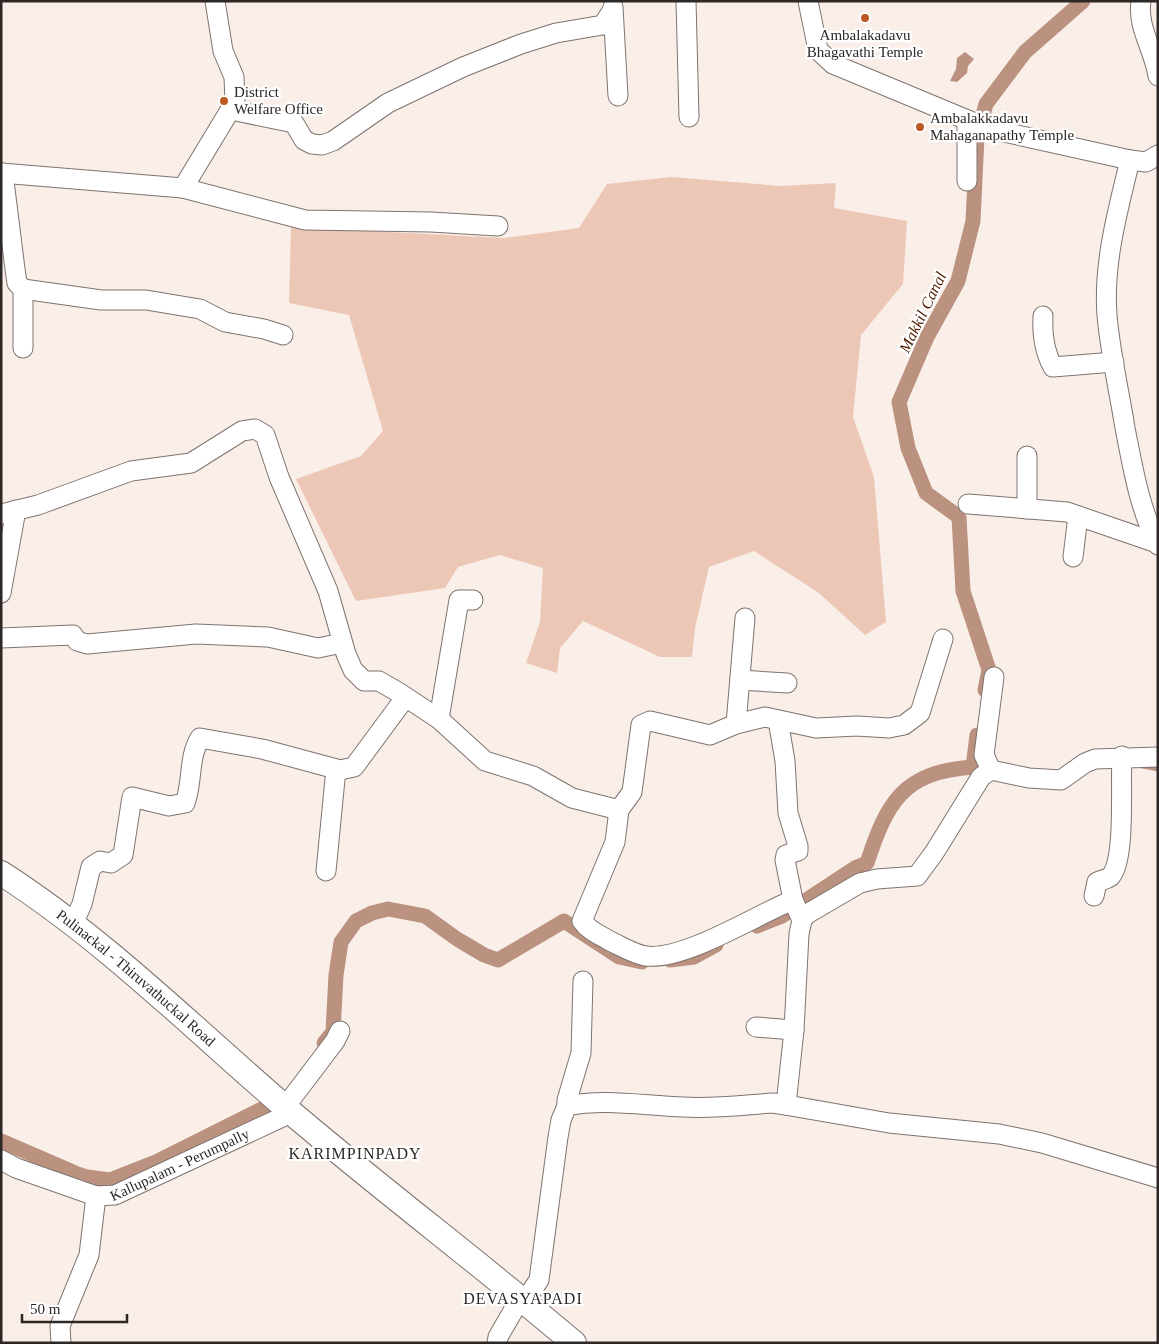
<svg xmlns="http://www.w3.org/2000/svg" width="1159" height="1344" font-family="Georgia,serif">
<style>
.green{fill:#ecc7b6}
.water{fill:#bb9280}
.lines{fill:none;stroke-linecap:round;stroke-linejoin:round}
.stream{stroke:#bb9280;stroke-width:4.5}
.canal{stroke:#bb9280;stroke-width:15}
.minor-casing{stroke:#7e736e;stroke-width:21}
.major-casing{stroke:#7e736e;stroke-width:26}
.minor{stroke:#fff;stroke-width:19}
.major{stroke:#fff;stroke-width:24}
.poi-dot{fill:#bc5923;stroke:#fff;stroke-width:2}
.labels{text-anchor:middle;stroke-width:4.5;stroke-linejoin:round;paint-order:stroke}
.poi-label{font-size:15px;fill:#2d2826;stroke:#fff;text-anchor:start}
.street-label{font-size:15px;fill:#2d2826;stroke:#fff}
.water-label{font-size:16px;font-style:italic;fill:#4f1c00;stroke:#fff}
.neighbourhood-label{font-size:16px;letter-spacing:1px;fill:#2d2826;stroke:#fff}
</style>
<rect width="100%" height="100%" fill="#faeee8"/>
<polygon class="green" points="671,177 781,186 836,183 834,208 907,221 903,284 861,335 853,417 874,477 886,622 865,635 819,593 754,551 709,567 695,628 692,657 660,657 583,621 560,648 557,673 526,663 540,622 543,568 500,555 458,567 445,588 356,601 296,479 361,456 383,431 349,315 289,303 291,227 504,238 579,228 607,184"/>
<polygon class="water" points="965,52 974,59 968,66 967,73 957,82 950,81 956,69 957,58"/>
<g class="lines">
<polyline class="stream" points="1141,766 1158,769"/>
<g class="canal">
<polyline points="985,690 989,670 963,591 959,517 926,493 908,448 899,402 927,337 958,281 973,221 977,137 986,104 1025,52 1083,1"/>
<path d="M757,926L782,916L855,868L867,863C887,802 903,772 973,767L977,735"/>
<polyline points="670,960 694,957 716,945"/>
<polyline points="324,1043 333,1032 336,975 341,942 356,921 372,913 388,909 425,916 457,939 484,955 498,960 564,921 619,957 642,962"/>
<polyline points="1,1141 75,1173 87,1177 110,1180 156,1162 266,1107"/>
</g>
<defs>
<g id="minor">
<polyline points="686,1 689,117"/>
<polyline points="808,1 818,50 833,64 970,121 1004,132 1130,160 1146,162 1158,155"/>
<path d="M1141,1C1137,28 1154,49 1158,76"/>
<polyline points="613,7 618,96"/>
<polyline points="231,110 294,123 304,140 312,144 322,145 333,141 388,103 463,67 521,44 556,33 603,25 612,11"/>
<path d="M1130,160C1118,210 1103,263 1107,315C1110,352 1119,390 1125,428C1133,468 1139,507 1158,545"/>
<polyline points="1,173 183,188 235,102 234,77 223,51 215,1"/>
<polyline points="3,173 15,269 17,283 23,289 101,300 146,300 200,309 225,322 264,329 283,335"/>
<polyline points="967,181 967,120"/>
<polyline points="183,188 305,220 431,222 498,226"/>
<polyline points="23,289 23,348"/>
<path d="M1043,316C1042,335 1044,351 1053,367L1114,362"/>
<polyline points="968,504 1067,512 1157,543"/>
<polyline points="1027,509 1027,456"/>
<polyline points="1,514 38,505 131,471 191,463 242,431 255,429 265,435 279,477 328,591 346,654 353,670 364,681 379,681 398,692 439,719 485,761 533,776 572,798 619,810 632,792 641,725 650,721 710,735 736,724 765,717 816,728 857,726 889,728 904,725 920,713 943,639"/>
<polyline points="1073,557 1078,516"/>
<polyline points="1,593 16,510"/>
<polyline points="1,638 73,635 77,641 87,644 196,634 268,637 318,648 342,643"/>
<polyline points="740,680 787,683"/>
<polyline points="439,719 459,600 473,600"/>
<polyline points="778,720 785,761 788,813 798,846 798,851 786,855 785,860 793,900"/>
<polyline points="736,724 745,618"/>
<polyline points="991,770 984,755 994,677"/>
<path d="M619,810L615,842L582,921C589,931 600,935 610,941C621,946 633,954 646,956C684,961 756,915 793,900L802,920"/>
<polyline points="326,871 336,769"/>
<path d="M1094,896L1097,882C1102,880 1108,879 1111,876C1126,858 1120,782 1122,756"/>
<path d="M73,924L82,904L91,867L100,861L111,863L123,855L132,797L169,806L185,803C193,782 188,758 200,738L262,749L340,770L354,767L405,698"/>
<polyline points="756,1027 794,1030"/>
<polyline points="786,1105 794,1030 799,934 802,920 807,914 860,883 877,879 917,876 934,853 981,777 991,770 1029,778 1061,780 1085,763 1095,759 1158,757"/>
<polyline points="567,1106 567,1100 581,1053 583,981"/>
<polyline points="285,1107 335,1041 340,1031"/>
<path id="s1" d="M1,1160L16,1168L96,1196L115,1195L291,1113"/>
<path d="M524,1302L539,1280L558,1137L561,1120L567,1106C604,1098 645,1106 683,1107C713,1109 743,1105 773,1103L786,1105L889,1123L999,1134L1042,1143L1158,1178"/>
<polyline points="61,1343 60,1326 89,1255 96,1196"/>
<polyline points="497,1343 498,1337 520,1299"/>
</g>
<g id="major">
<path id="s2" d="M1,873C107,941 197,1032 293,1114C385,1192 482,1265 574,1343"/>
</g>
</defs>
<use href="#minor" class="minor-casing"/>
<use href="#major" class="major-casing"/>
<use href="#minor" class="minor"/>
<use href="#major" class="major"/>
</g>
<g class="poi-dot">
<circle cx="865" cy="18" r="5"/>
<circle cx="224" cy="101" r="5"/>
<circle cx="920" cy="127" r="5"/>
</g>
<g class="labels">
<g class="poi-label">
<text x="865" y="40" text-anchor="middle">Ambalakadavu<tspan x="865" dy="17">Bhagavathi Temple</tspan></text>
<text x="234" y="97">District<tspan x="234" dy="17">Welfare Office</tspan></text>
<text x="930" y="123">Ambalakkadavu<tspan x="930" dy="17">Mahaganapathy Temple</tspan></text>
</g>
<g class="street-label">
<text dy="5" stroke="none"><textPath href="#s2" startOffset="171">Pulinackal - Thiruvathuckal Road</textPath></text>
<text dy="5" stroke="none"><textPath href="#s1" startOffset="192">Kallupalam - Perumpally</textPath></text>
</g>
<g class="water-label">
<text transform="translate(922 312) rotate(-64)" y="6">Makkil Canal</text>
</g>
<g class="neighbourhood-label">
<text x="355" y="1159">KARIMPINPADY</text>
<text x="523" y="1304">DEVASYAPADI</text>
</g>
</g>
<rect width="1159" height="1344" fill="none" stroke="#2d2826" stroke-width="5"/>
<path d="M22 1314v8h105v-8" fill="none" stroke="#2d2826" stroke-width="2.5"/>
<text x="30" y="1314" font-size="15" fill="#2d2826" stroke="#ffffff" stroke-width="4" paint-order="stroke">50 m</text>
</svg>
